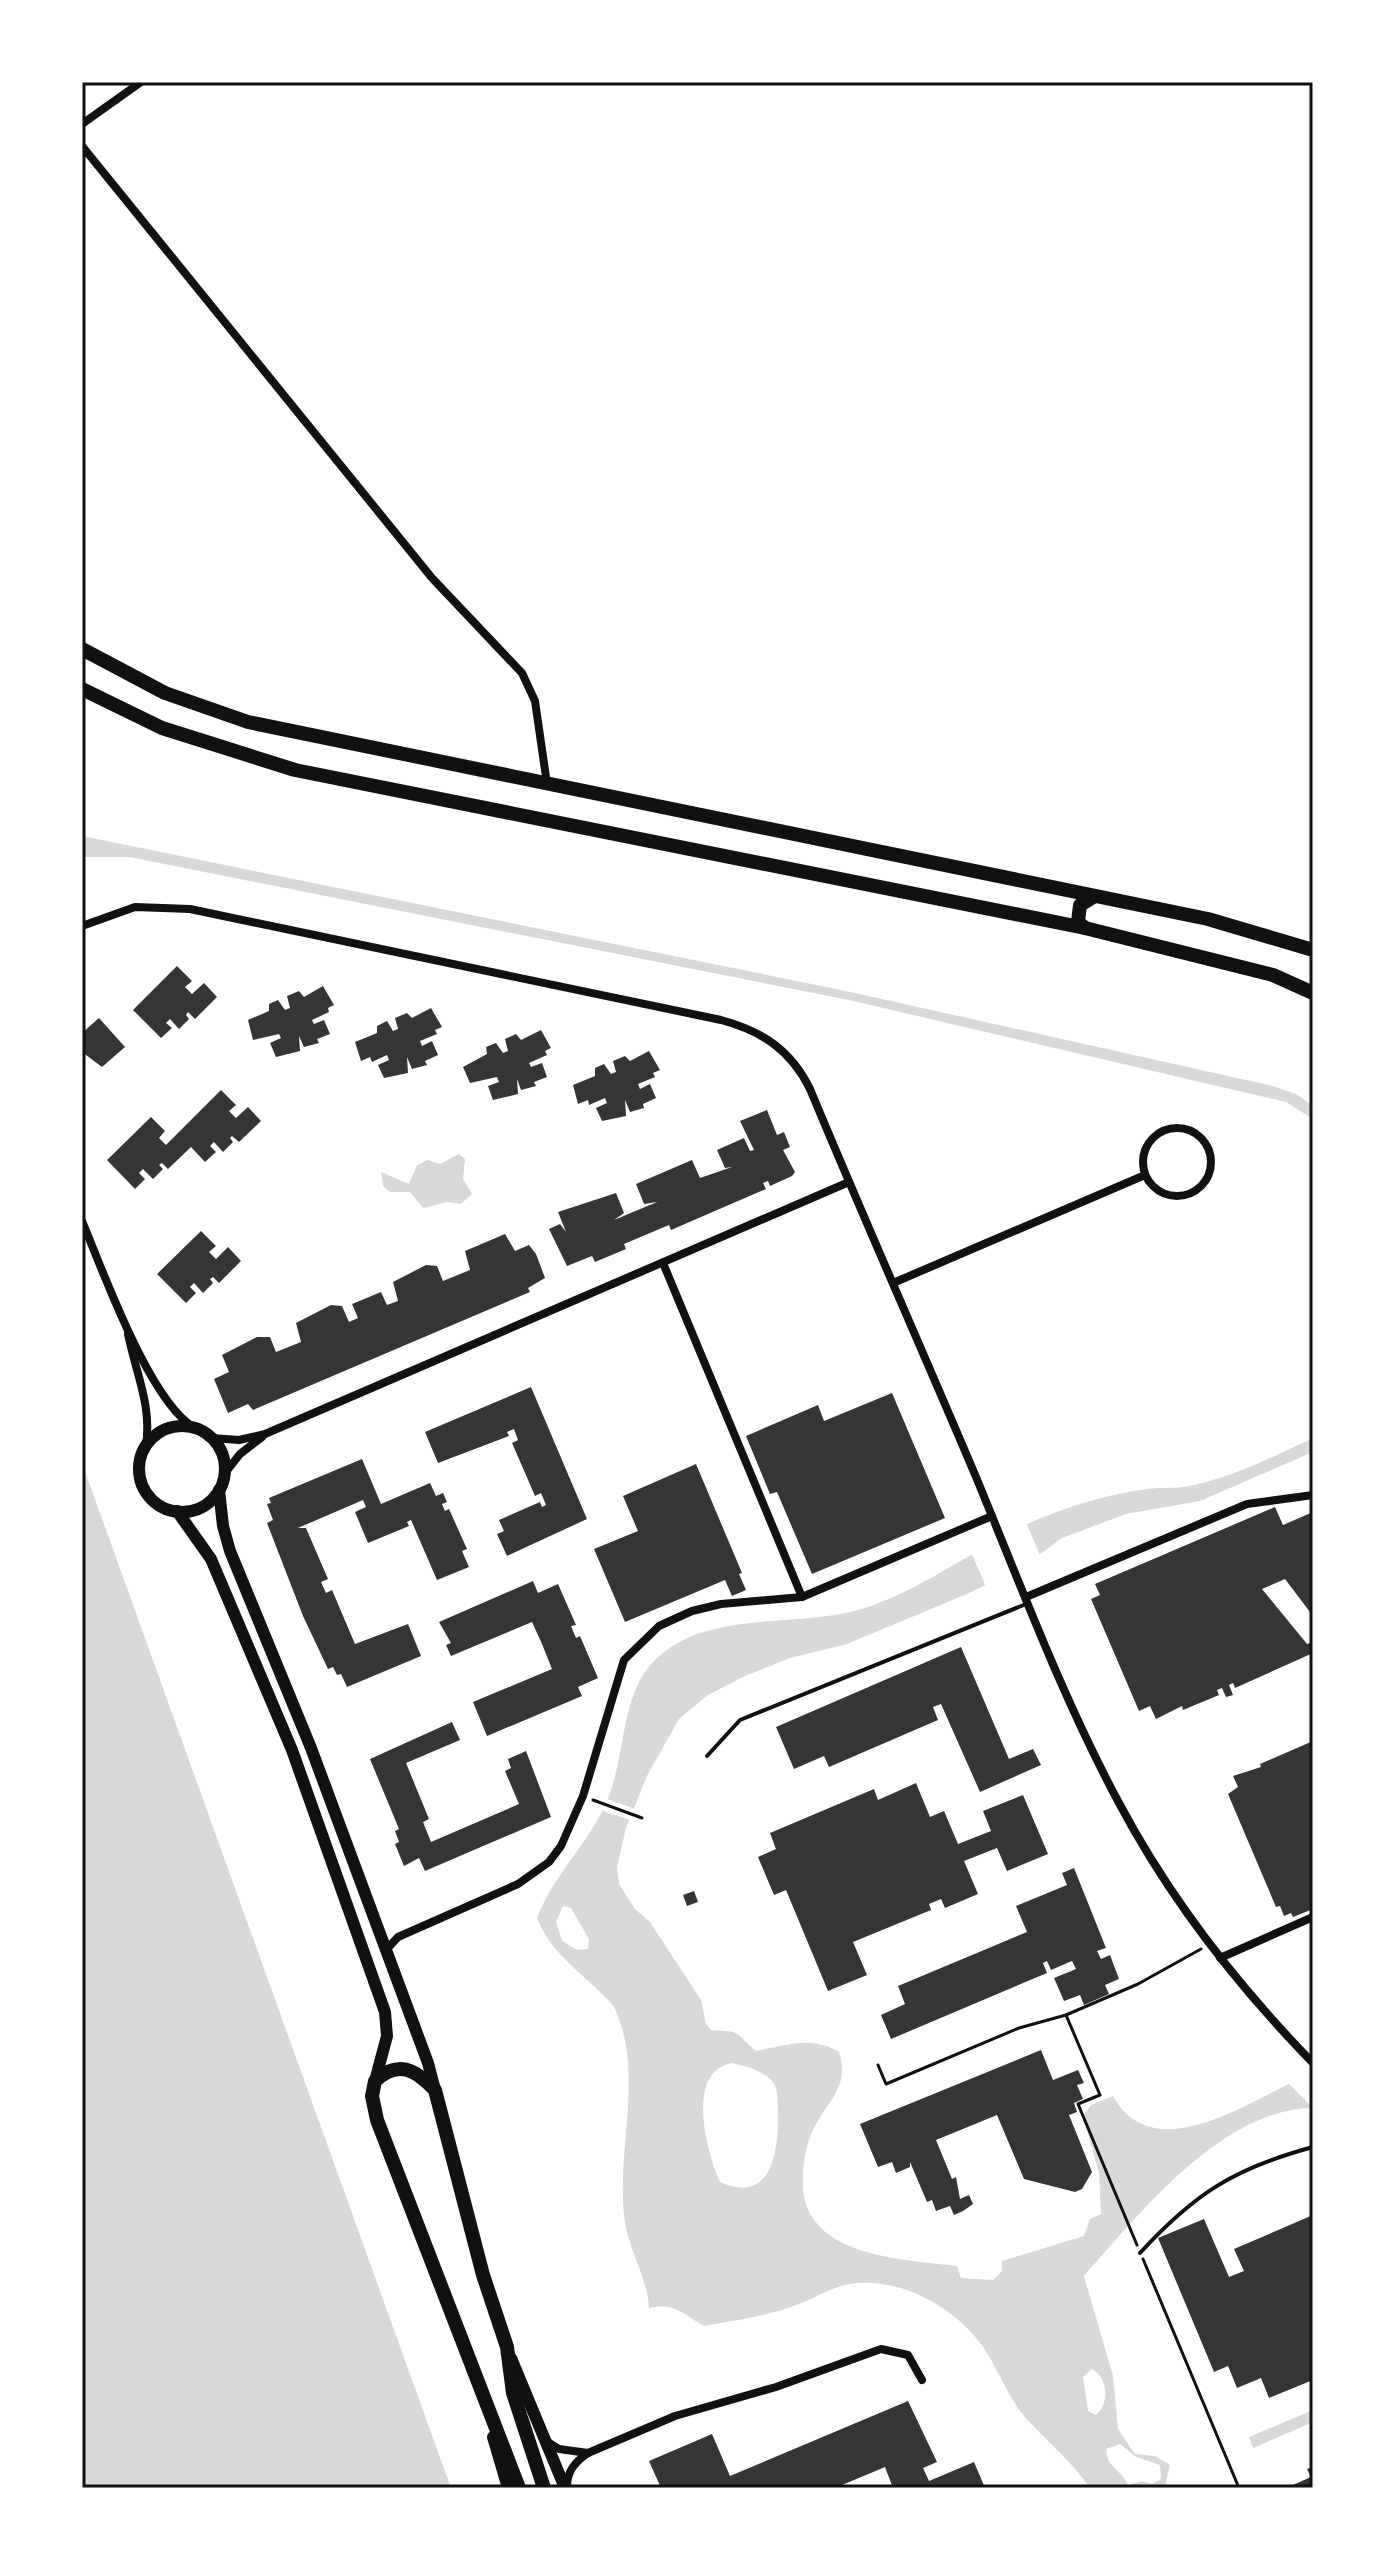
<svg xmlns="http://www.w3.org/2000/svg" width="1395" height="2570" font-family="Cabin,sans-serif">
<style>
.water{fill:#d9d9d9;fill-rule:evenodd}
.pier{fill:#fff}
.building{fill:#353535}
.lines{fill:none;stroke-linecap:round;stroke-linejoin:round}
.path{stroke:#111;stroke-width:3}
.service{stroke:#111;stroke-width:4}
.minor{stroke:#111;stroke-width:8}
.secondary{stroke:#111;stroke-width:12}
.primary{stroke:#111;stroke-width:14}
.neatline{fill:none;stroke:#111;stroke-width:3}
</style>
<rect width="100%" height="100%" fill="#fff"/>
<g class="water">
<polygon points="82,836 846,991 1273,1086 1296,1094 1313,1106 1313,1119 1286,1102 849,1000 129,857 82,857"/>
<polygon points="459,1154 465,1159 463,1179 472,1194 461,1204 447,1202 423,1208 410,1192 390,1192 383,1186 381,1172 409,1184 417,1165 428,1160 440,1164"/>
<path d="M1313,1438V1452L1200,1501L1126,1514L1062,1538L1025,1565L967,1594L847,1644L790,1658L745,1676L708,1695L679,1719L647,1776L626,1828L617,1867L619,1884L635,1909L650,1922L701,2000L706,2024L711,2030C744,2032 732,2031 756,2051C785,2046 810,2035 839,2052C850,2086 829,2099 814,2128C805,2146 802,2167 803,2187C807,2258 904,2259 957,2266L961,2278L993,2280L1002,2271V2261L1084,2236L1090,2219L1101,2214L1099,2173L1083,2116L1091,2105L1113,2096C1153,2169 1248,2102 1301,2078L1313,2108C1223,2108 1139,2214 1084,2276L1113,2376L1118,2429L1135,2454L1155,2456L1170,2465L1165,2486L1090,2488C1068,2457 1047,2442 1024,2416C1007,2396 998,2368 983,2347C957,2309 904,2279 857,2283C835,2285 819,2296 799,2304C769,2316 736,2320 704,2326C683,2314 674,2302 649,2308C647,2275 627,2248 624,2215C617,2148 644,2073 615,2009C611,2001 601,1994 595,1987C573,1967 548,1947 537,1918C555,1871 594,1839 610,1793C625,1753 622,1694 653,1662C706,1607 797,1630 865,1608C932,1586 988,1537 1054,1513C1083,1502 1115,1493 1147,1489C1161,1487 1175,1489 1189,1486C1231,1478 1275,1456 1313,1438ZM563,1906L571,1908L589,1939L588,1949L577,1950L562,1941L556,1922ZM733,2063C744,2066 764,2071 772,2081C779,2089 777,2101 778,2111C779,2148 773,2206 720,2182C707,2154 684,2070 733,2063ZM1092,2369C1108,2378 1110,2403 1096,2415L1088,2411L1083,2377ZM1120,2444L1136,2457L1160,2465L1161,2479L1152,2484L1142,2481L1128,2485C1121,2469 1107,2468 1106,2449Z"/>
<polygon points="82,1463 429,2427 451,2488 82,2488"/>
<polygon points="1313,2410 1313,2422 1253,2448 1249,2437"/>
</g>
<g class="pier">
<polygon points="1026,1522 1041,1558 987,1589 970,1550"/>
<polygon points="604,1798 638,1810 633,1821 597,1809"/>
<polygon points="1313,2068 1313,2108 1286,2081"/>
</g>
<g class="building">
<polygon points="177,966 192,981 185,987 192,994 204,983 217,997 195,1019 188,1012 186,1015 189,1019 179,1029 170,1019 166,1023 172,1028 161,1038 133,1010"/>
<polygon points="323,986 334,1005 328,1008 329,1012 312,1020 314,1024 324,1020 330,1034 317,1039 319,1043 304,1047 299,1036 300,1051 276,1057 270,1043 281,1038 279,1034 253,1040 248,1020 269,1011 269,1004 278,1000 285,1010 290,1008 287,996 299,991 304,997"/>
<polygon points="431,1008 442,1027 435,1030 437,1034 420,1041 422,1046 432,1041 438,1055 425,1061 427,1065 412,1069 407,1057 408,1073 384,1078 378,1065 389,1060 387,1055 372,1062 370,1057 361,1061 355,1042 377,1033 377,1026 387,1021 393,1031 398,1029 395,1018 407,1013 412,1018"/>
<polygon points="99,1018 125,1047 102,1067 82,1052 82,1033"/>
<polygon points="541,1030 551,1048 545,1051 547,1055 529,1063 531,1067 542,1063 547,1077 534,1082 536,1086 521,1090 517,1079 518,1094 493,1100 488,1086 499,1082 497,1077 470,1083 463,1067 487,1054 486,1047 496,1043 503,1053 508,1051 505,1039 516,1034 521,1040"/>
<polygon points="649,1051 660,1070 653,1073 655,1077 638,1084 640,1089 650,1084 656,1098 643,1104 644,1108 630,1112 625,1100 626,1116 602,1121 596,1108 607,1103 605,1098 589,1105 588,1100 578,1104 573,1085 595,1076 595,1068 604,1064 611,1074 616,1072 613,1061 625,1056 630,1061"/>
<polygon points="221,1090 236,1105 229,1111 236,1118 248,1107 261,1121 239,1142 232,1136 230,1138 233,1142 223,1152 214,1142 210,1146 216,1152 205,1162 191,1147 168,1169 162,1163 159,1165 163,1169 153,1179 143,1169 139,1173 145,1179 135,1189 107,1160 151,1117 165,1131 159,1138 166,1145"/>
<polygon points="767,1110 777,1135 784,1132 790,1147 783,1150 795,1172 792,1176 770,1186 768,1181 763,1183 766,1189 671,1230 669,1225 624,1244 626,1249 595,1262 592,1256 567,1266 549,1229 560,1224 566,1232 558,1212 616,1193 624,1213 614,1220 657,1202 644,1204 636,1184 692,1160 700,1178 732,1167 725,1168 717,1150 744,1138 750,1151 754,1150 740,1121"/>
<polygon points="201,1231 216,1246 209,1252 216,1259 228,1247 241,1261 219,1283 213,1277 210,1279 213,1283 203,1293 194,1283 190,1287 196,1293 186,1303 157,1274"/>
<polygon points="505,1234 515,1251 529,1245 536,1254 545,1278 528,1288 530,1292 253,1410 248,1404 228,1413 214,1379 229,1372 222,1355 257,1337 270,1337 276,1352 301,1342 296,1323 331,1305 342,1306 349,1322 358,1318 352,1304 381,1292 387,1305 398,1301 393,1282 426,1265 437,1266 443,1281 470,1270 465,1251"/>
<polygon points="531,1387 587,1519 507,1556 497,1534 504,1531 499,1520 540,1502 542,1507 546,1505 541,1493 535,1496 512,1443 518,1440 514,1429 507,1432 509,1436 438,1463 425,1432"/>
<polygon points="892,1393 945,1518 812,1574 777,1492 770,1494 746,1436 818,1405 824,1421"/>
<polygon points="362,1459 381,1504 430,1483 436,1496 443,1493 447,1502 442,1504 445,1511 449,1509 467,1549 462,1551 469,1567 437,1580 411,1520 407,1522 409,1526 368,1543 355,1512 366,1507 363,1500 298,1528 306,1528 328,1579 321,1582 326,1593 332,1590 355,1644 408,1624 421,1656 347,1687 341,1674 337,1675 333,1667 328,1669 303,1616 267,1523 273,1520 267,1504 271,1503 269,1498"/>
<polygon points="696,1464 742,1573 739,1574 746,1590 732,1596 725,1580 625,1622 594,1549 638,1531 623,1496"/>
<polygon points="1275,1507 1283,1525 1313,1512 1313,1616 1285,1579 1262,1589 1307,1644 1313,1642 1313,1653 1235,1688 1233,1683 1229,1685 1233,1695 1226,1697 1222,1688 1217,1690 1219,1695 1183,1710 1182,1706 1156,1719 1150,1706 1139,1711 1091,1599 1100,1595 1095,1584"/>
<polygon points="533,1581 538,1593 558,1584 576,1625 571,1626 576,1638 580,1636 598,1678 578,1687 582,1696 487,1736 473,1702 552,1669 542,1644 532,1622 451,1656 446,1645 451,1643 439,1622"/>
<polygon points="961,1647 1009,1759 1033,1749 1041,1765 980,1792 941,1704 933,1707 938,1720 829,1767 824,1756 794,1769 776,1727"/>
<polygon points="452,1722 460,1740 406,1763 429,1819 423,1822 431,1842 519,1804 505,1771 511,1768 508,1759 526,1751 551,1817 425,1871 419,1858 404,1866 395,1844 399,1842 395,1831 399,1829 370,1759"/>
<polygon points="1313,1741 1313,1909 1293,1917 1291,1913 1284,1916 1280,1906 1276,1907 1228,1794 1238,1787 1233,1776 1261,1767 1260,1764"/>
<polygon points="916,1783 930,1817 944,1811 958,1844 991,1831 983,1811 1023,1795 1048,1854 1007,1871 997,1848 964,1861 978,1894 945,1908 941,1899 929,1904 931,1910 853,1942 867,1975 828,1991 786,1890 774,1895 758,1857 776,1849 770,1833 874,1789 878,1800"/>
<polygon points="1074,1868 1106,1948 1097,1951 1101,1959 1110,1955 1119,1979 1105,1985 1109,1994 1084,2005 1080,1995 1064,2001 1054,1978 1076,1969 1072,1961 1051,1970 1047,1961 1043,1963 1047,1973 891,2039 881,2015 905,2004 898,1986 1027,1932 1016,1906 1067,1885 1062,1873"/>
<polygon points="694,1891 698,1902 687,1906 683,1895"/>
<polygon points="1041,2050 1053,2080 1078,2070 1084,2083 1077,2085 1083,2099 1074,2103 1077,2112 1069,2115 1092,2172 1082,2189 1075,2192 1024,2179 997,2115 936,2140 952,2179 956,2177 960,2199 969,2195 973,2204 963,2211 954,2215 950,2206 936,2211 932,2200 927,2202 910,2162 910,2167 896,2173 892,2162 878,2167 860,2124"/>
<polygon points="1313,2215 1313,2380 1269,2398 1261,2378 1237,2388 1228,2366 1214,2372 1158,2238 1204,2219 1229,2277 1244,2271 1234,2249"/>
<polygon points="908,2401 937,2462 923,2468 929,2481 974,2462 985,2488 893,2488 885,2467 835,2488 661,2488 649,2461 712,2434 730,2476"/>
<polygon points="1313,2467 1313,2488 1286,2488 1311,2477 1307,2469"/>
</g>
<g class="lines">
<g class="path">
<polyline points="593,1800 642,1818"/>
<polyline points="1066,2015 1100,2095 1078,2104 1137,2245"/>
<polyline points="878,2065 886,2084 1019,2028 1066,2015 1138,1984 1201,1949"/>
<polyline points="1143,2259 1239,2488"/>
</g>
<g class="service">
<polyline points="707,1756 740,1720 1026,1604"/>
<path d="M1140,2253C1195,2193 1235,2168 1313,2147"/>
</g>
<g class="minor">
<polyline points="82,124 141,82"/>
<polyline points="82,146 432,578 522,673 535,701 547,784"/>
<path d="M82,926L135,907L190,909L721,1020C762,1031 791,1050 810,1089C864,1219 921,1347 976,1477C1021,1586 1063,1699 1119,1803C1170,1899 1237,1985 1313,2063"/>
<circle cx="1177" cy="1162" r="34"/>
<path d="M82,1221C103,1271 150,1403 195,1428"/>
<polyline points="663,1263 802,1597"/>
<polyline points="893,1283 1145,1175"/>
<path d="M128,1334C136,1374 152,1405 146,1446"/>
<polyline points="212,1438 239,1440 265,1434 849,1182"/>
<polyline points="225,1473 240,1454 262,1437"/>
<polyline points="1026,1597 1247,1504 1313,1495"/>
<polyline points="386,1950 398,1937 518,1884 549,1862 561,1846 583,1796 624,1660 659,1626 692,1611 721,1604 802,1597 992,1516"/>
<polyline points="1220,1958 1313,1917"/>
<polyline points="548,2442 559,2449 588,2453"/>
<path d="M567,2487C567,2471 575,2462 588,2453L675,2416L776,2387L881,2349L908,2355L922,2380"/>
</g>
<g class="secondary">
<circle cx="182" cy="1469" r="43"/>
<polyline points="219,1490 223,1526 230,1551 311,1748 428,2063 435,2090"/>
<polyline points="177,1511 211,1559 292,1750 385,2012 387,2036 375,2081"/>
<polyline points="511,2358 565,2488"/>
<polyline points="493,2437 508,2488"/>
</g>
<g class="primary">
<polyline points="82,649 165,693 248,722 1208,919 1313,950"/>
<polyline points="82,689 162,728 295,770 1085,928 1273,975 1313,993"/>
<polyline points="1085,928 1078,922 1080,905 1093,897"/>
<path d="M519,2488L377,2120L372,2096L375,2081C398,2059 416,2070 435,2090L483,2275L507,2347L513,2393L544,2488"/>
</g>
</g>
<rect width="1395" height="2570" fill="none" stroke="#ffffff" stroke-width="168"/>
<rect x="84" y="84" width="1227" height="2402" class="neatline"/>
</svg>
